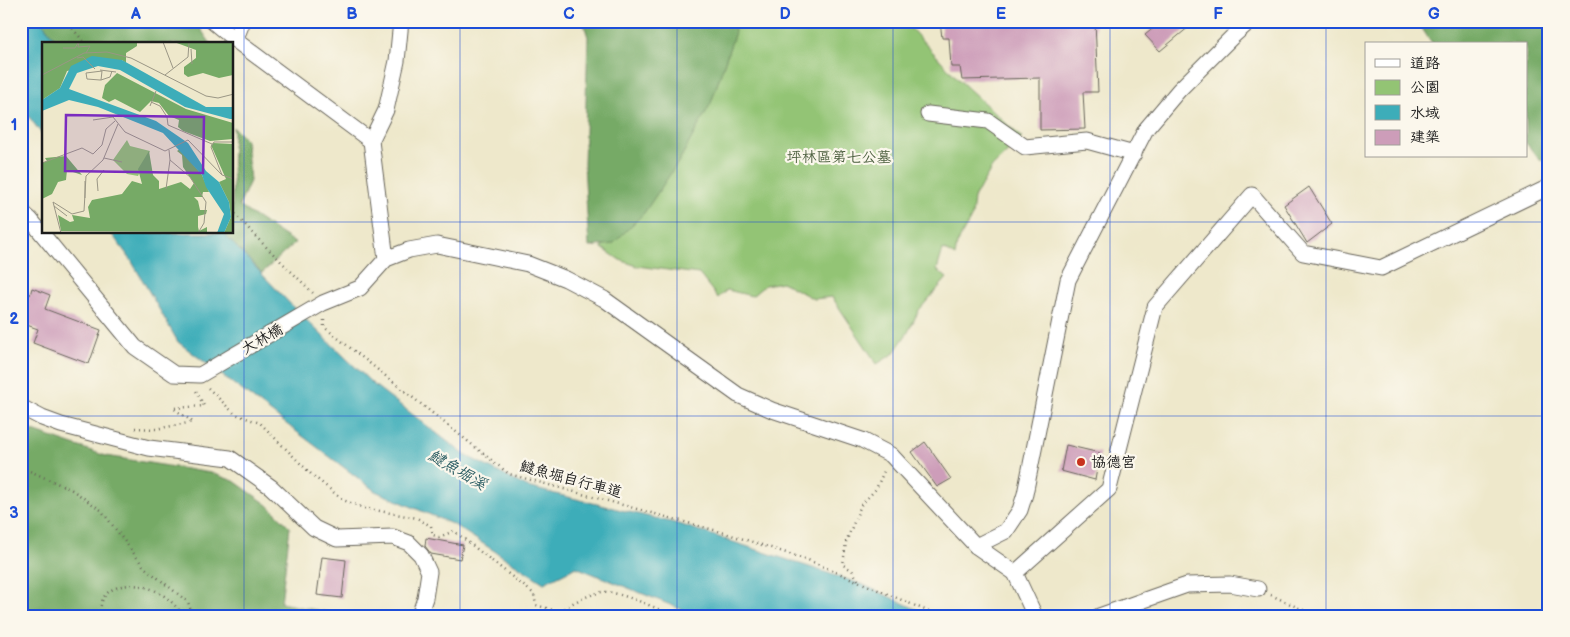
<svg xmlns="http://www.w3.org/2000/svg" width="1570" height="637" font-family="'Balsamiq Sans','LXGW WenKai TC',sans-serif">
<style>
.green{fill:#93c474;stroke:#587048}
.forest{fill:#76aa66;stroke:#496341}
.water{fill:#3dadb9;stroke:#2c646a}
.building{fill:#cd9db9}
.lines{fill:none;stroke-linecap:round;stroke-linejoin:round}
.minor-casing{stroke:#666359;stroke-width:17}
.path{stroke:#666359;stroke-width:2.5;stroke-dasharray:1 4;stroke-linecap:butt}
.minor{stroke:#fff;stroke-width:15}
.grid{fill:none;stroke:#1d4ed8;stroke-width:1;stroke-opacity:0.55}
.poi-dot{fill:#c8321e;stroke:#fbf7ec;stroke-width:2}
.labels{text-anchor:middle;stroke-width:4.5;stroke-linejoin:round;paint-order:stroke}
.park-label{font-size:15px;fill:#4c5f3f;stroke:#fbf7ec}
.street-label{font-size:15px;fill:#1c1c1c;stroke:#fbf7ec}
.poi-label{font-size:15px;fill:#1c1c1c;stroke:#fbf7ec;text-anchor:start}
.water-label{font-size:16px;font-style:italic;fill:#2b5d63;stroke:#fbf7ec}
.inset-road{fill:none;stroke:#9a9685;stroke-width:1}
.view{fill:#7b2cbf;fill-opacity:0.15;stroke:#7b2cbf;stroke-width:2.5}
.inset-edge{fill:none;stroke:#1c1c1c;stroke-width:2.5}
.neatline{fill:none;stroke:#1d4ed8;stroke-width:2}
.grid-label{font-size:16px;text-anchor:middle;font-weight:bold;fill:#1d4ed8}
</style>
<rect width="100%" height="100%" fill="#fbf7ec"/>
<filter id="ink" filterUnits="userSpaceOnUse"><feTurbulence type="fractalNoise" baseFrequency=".02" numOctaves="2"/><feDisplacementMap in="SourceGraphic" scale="10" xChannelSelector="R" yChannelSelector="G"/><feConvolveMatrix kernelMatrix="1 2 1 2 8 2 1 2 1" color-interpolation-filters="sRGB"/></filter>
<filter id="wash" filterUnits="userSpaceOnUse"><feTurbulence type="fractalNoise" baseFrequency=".0096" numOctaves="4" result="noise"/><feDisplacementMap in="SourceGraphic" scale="20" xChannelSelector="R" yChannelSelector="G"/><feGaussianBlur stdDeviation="1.12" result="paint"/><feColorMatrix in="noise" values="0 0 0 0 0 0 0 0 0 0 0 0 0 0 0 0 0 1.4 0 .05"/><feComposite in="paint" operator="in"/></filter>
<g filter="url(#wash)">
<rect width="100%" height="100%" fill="#eee8cb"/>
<polygon class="green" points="710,21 904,21 957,78 1022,138 992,167 974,198 972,216 957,244 955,256 943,249 937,270 947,278 919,310 908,332 893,354 877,364 832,297 814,299 782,282 765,285 752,296 727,290 718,298 699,274 637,266 620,260 602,248 604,228"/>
<g class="forest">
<polygon points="41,21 195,21 211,44 59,44"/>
<polygon points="583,21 733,21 735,32 711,103 679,161 644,213 613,244 589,247 584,164 588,37"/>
<polygon points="1416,21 1549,21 1549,163 1538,158 1526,143 1526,44 1432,44 1418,22"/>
<polygon points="233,127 246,140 250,181 239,206 295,243 262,273 223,233 232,232"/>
<polygon points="21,424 33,431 106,456 211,473 234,481 268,505 290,527 281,603 347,616 21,616"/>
</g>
<g class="water">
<polygon points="21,21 41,21 59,44 44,44 44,137 21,106"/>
<polygon points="111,233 223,233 298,312 373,384 465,455 527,487 679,524 864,585 931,616 698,616 576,567 544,583 454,525 375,491 178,342 131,260"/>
</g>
<g id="blocks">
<g class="building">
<polygon points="940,21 1095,21 1098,92 1083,92 1085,129 1040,130 1040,78 962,80 960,67 951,67 949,38 942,38"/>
<polygon points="1162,21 1196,21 1160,51 1145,35"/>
<polygon points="1309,187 1332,224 1307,243 1284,205"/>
<polygon points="32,288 50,295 45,309 101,330 89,364 33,343 38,329 21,323 21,291 30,295"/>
<polygon points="925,442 951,479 937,487 912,452"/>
<polygon points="1066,445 1100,453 1095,480 1061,471"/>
<polygon points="426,538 463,545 460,559 431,554 425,546"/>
<polygon points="322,557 346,560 342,598 317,595"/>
</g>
</g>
</g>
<g filter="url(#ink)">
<use href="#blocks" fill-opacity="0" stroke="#666359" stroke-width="1"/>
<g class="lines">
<defs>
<g id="minor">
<polyline points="212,21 235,40 371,141 386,259"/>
<polyline points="235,40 243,21"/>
<polyline points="928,114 988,121 1025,147 1087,141 1134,154"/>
<polyline points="371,141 386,110 397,61 401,21"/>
<polyline points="21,211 30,219 135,347 174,374 200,375 323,303 360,288 386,259 409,250 437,245 528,264 566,279 604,299 738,395 772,410 862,440 891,455 976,546 1015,573 1035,616"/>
<polyline points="21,407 42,418 61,425 149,448 230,458 271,487 314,528 337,539 393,537 409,543 421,555 429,572 425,598 419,616"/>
<polyline points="976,546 1006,531 1020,510 1025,494 1068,280 1146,129 1179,90 1232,37 1250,21"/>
<polyline points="1015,573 1109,489 1155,307 1252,195 1303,253 1381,268 1549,187"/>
<polyline points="1099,616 1187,585 1230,584 1258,589"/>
</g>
</defs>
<use href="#minor" class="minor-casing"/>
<g class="path">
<polyline points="66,21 86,44"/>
<polyline points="232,210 256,237 313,293"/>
<polyline points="324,320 324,327 509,474 725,533 808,560 939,616"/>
<path d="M208,388L235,414L260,423L311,474L343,500L364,508L417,518L431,526L433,535L439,537L454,531L534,594L536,605L559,612C571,603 587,595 602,592C615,590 660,609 673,616"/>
<polyline points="135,428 156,429 193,422 173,408 204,406 195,389"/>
<polyline points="21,467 72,490 101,510 144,567 188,602 193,616"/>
<polyline points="858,580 852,570 843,565 846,542 861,505 876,489 885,469"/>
<polyline points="1271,595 1316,616"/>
<path d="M101,616C96,584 132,580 154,590C167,596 175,605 184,616"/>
</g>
<use href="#minor" class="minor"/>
</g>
</g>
<path class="grid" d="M244,21V616M460,21V616M677,21V616M893,21V616M1110,21V616M1326,21V616M21,222H44M232,222H1549M21,416H1549"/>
<circle class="poi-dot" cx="1081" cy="462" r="5"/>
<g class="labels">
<g class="park-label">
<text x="839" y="162">坪林區第七公墓</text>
</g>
<g class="street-label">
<text transform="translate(262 339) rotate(-30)" y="5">大林橋</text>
<text transform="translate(571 479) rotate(15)" y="5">𩻸魚堀自行車道</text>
</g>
<g class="poi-label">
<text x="1091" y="467">協德宮</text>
</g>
<g class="water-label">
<text transform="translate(458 469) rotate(30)" y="6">𩻸魚堀溪</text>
</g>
</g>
<g transform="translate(42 42)">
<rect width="191" height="191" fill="#eee8cb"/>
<path d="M85,98L88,104L108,109L96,134L85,132L71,118Z" fill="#93c474"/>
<path d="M0,0H95V4L84,11V21L80,18L25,29L18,46L0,58ZM132,0H191V33L177,36L161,31L146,35L142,32V25L154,16V8ZM75,31L144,67L191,81V97L168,99L141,89L136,85L137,78L127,74L117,61L109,59L98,70L73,57L67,60L60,56L63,43ZM171,101L191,102V191H182L189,175L187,160L177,140L184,137L169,103ZM138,107L160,133L167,150H161L160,155H152L156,159L158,168H165L164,172L156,174V185L157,189L165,185V190L19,189L16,173L28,180L32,179L30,173L48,176L46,165L50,158L80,152L90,139L100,142L96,127L107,109L111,133L117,139V147L139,140L148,147L152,141L141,125L140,113L135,109ZM24,114L40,133L25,128L24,138L16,140L10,152L0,157V121L5,119L3,116Z" fill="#76aa66"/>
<path d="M50,14L80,18L164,65H191V77H188L143,65L78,28L56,24L35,31L27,47L114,79L146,101L164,129L177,140L187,160L189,175L182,191H175L182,172L164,145L160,133L121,91L56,65L27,58L0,69V58L18,46L29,24Z" fill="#3dadb9"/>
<path class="inset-road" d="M37,0L36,5L48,4L44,11M121,0L131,26M21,6H33L36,1M149,7L150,22M35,16L41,15L53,27M58,28L74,30M0,33L42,11L65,10L89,16L164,54L176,56L192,52M123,33L146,15L147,0M59,38L60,29L44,31L45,37L58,38H59L68,35L70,29M109,60L118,64L125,75L126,83L170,102M108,64L114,49M51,78L71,75L83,90L123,109L146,98L180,133M192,100H172L169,105L180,133L192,137M127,108L128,118L148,135L164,160L162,181L156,191M62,116L80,120M0,121L40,106L51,112L60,103L64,87L73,79M43,139V156M124,147L128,118M56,149L55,137L62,128M12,164L25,174M19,191L11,160L30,172L42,169L44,134L61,118L76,82"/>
<path class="view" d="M24,73L162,75L161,131L23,129Z"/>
<rect width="191" height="191" class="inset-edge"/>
</g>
<rect width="1570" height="637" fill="none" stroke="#fbf7ec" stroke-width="55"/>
<rect x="1365" y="42" width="162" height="115" fill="#fbf7ec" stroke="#a29f99"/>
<rect x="1375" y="59" width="25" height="8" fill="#ffffff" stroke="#a29f99"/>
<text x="1410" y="68" font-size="15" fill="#1c1c1c">道路</text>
<rect x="1375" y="80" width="25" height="15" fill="#93c474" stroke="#a29f99"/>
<text x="1410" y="92" font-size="15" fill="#1c1c1c">公園</text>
<rect x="1375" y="105" width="25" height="15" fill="#3dadb9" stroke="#a29f99"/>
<text x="1410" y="118" font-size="15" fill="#1c1c1c">水域</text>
<rect x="1375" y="130" width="25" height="15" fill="#cd9db9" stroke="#a29f99"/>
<text x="1410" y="142" font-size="15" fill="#1c1c1c">建築</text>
<rect x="28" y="28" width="1514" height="582" class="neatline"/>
<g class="grid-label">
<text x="136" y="19">A</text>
<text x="352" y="19">B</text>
<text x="569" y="19">C</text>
<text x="785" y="19">D</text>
<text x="1001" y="19">E</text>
<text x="1218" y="19">F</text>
<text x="1434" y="19">G</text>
<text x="14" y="130">1</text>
<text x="14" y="324">2</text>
<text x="14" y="518">3</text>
</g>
</svg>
